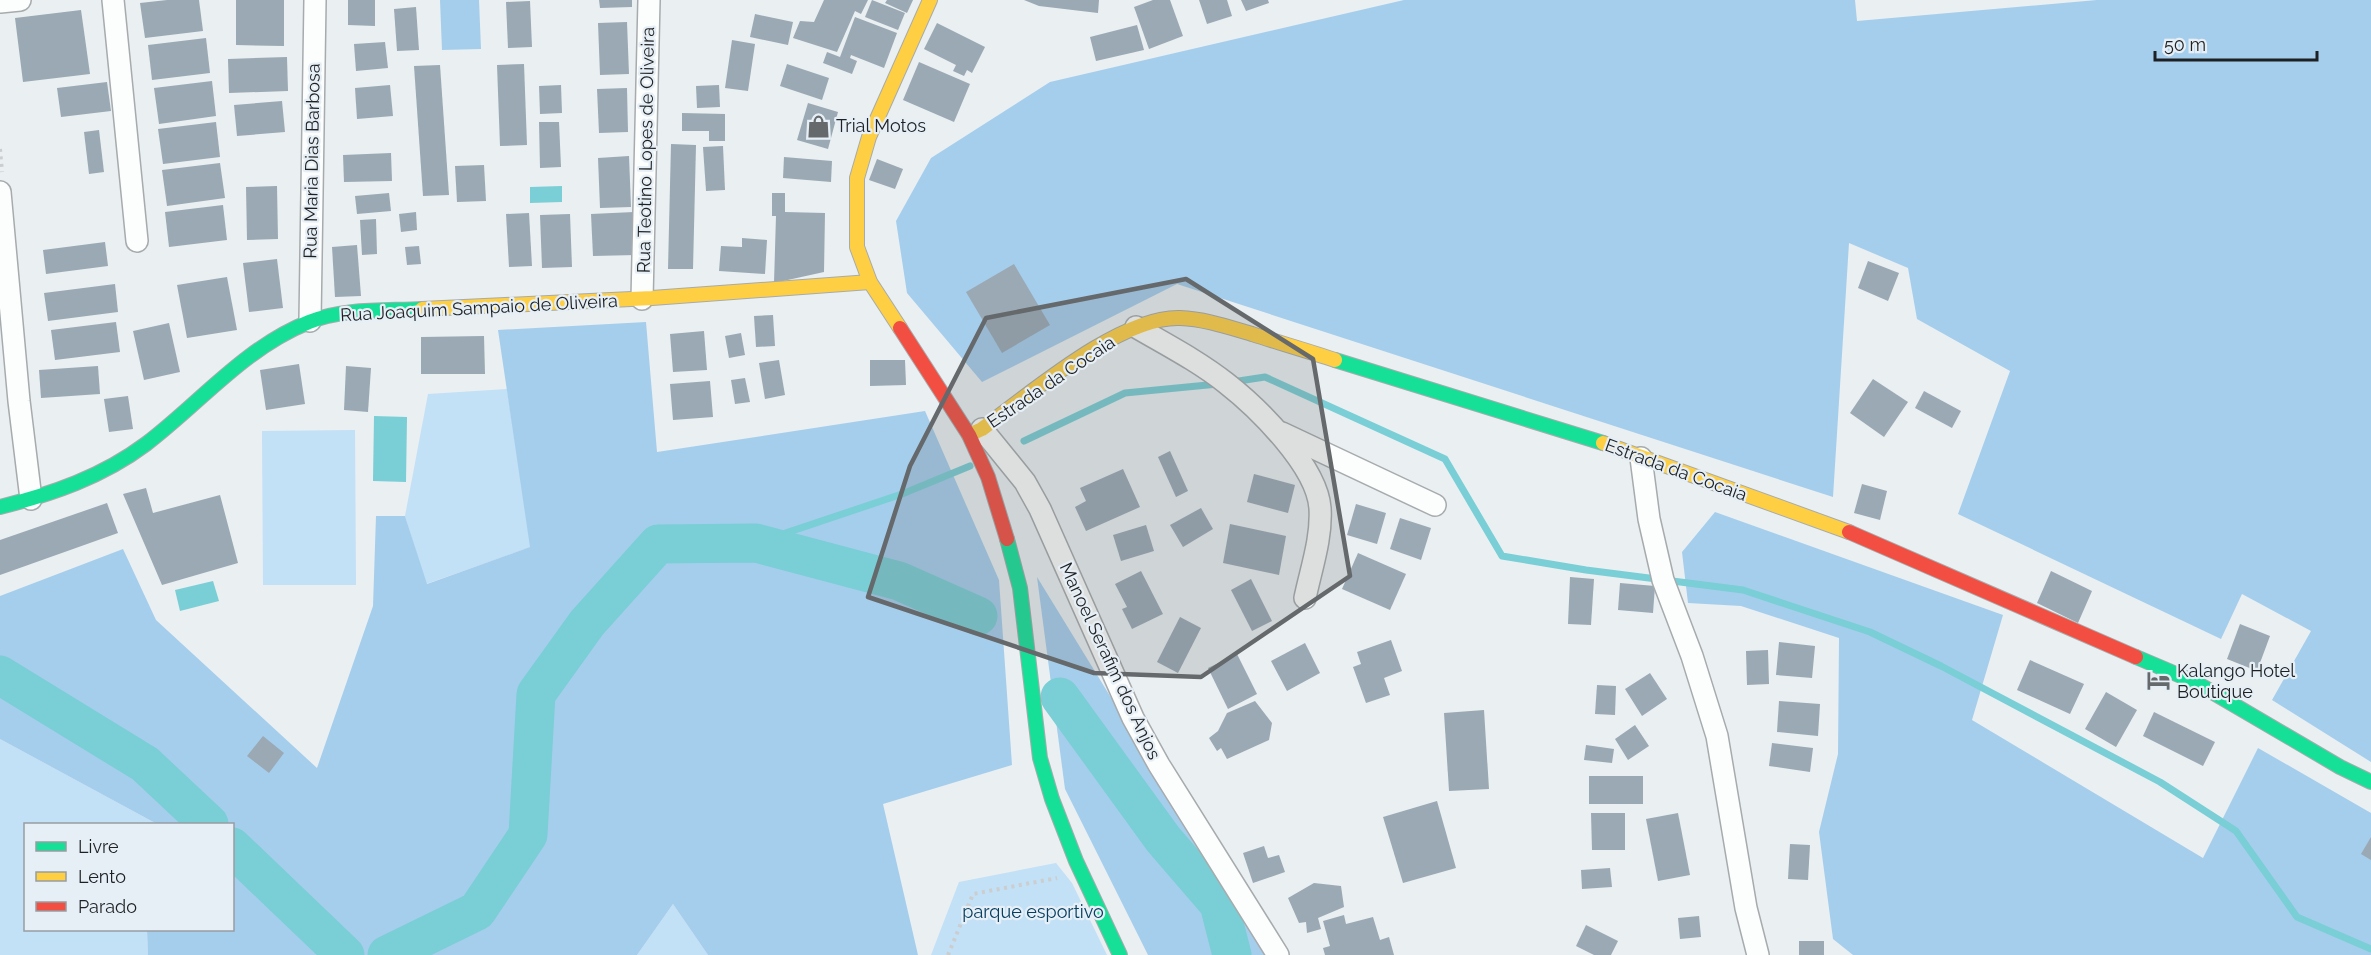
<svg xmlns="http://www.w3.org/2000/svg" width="2371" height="955" font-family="Raleway,sans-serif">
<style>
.green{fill:#c2e0f6}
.forest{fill:#a5ceec}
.water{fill:#7aced5}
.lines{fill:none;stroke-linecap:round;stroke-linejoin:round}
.stream{stroke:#7aced5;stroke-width:7}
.river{stroke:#7aced5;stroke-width:39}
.building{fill:#9aa9b4}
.street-casing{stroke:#a7abad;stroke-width:24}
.fast-casing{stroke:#a7abad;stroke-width:16}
.slow-casing{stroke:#a7abad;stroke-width:16}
.jam-casing{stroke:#a7abad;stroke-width:16}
.path{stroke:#cccdce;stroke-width:4;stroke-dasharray:3 4.5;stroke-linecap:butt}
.street{stroke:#fcfdfd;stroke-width:21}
.fast{stroke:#16e098;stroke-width:14}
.slow{stroke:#ffcf43;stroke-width:14}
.jam{stroke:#f24e42;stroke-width:14}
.marked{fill:#65696b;fill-opacity:0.2;stroke:#65696b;stroke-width:4.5;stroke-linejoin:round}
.labels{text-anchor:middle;stroke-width:4.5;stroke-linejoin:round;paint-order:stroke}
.poi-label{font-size:18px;fill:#1e2123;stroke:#e7eff6;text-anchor:start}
.street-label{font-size:18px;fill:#1e2123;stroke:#e7eff6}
.park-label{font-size:18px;fill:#053e61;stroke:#e7eff6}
</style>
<rect width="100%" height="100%" fill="#eaeff2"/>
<g class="green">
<polygon points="507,389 531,547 426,584 405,516 428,394"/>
<polygon points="355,430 356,585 263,585 262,431"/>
<polygon points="0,739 157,824 26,824 26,930 147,930 148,955 0,955"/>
<polygon points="1056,863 1072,883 1107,955 931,955 959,882"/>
<polygon points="673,904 708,955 637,955"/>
</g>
<g class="forest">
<polygon points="440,0 479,0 481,49 442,50"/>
<polygon points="1404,0 1855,0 1857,21 2097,0 2371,0 2371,762 2272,700 2311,631 2242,594 2221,639 1958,514 2010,371 1917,319 1908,268 1849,243 1833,497 1177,284 982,382 907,293 896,221 931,158 1050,82"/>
<polygon points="646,322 657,452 925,411 999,580 1012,765 883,804 918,955 708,955 673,904 637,955 148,955 147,930 232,930 232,824 157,824 0,739 0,596 123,549 156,620 317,768 373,606 376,516 405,516 427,584 530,547 498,330"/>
<polygon points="1715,512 2003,615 1972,720 2203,858 2258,748 2371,813 2371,955 1853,955 1833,939 1819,832 1838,754 1839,638 1741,606 1688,603 1682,552"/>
<polygon points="1037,577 1269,955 1148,955 1065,789"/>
</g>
<g class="water">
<polygon points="562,186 562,202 530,203 530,187"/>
<polygon points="374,416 407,417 406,482 373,481"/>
<polygon points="213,581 219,601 180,611 175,590"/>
</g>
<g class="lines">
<g class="stream">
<polyline points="1232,382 1265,377 1445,459 1502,556 1586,570 1743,590 1870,632 1941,666 2160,782 2236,831 2297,917 2371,949"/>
<polyline points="1024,441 1125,393 1218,384"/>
<polyline points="756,543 902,494 970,466"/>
</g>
<g class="river">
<polyline points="0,675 145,764 209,824"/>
<polyline points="1060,697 1163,839 1219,904 1232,955"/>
<polyline points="232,847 345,955"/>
<polyline points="387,955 477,911 528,835 536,694 587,623 658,544 756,543 899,581 978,616"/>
</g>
</g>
<g class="building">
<polygon points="167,0 199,0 203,31 145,38 140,3"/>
<polygon points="236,0 284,0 284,46 236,45"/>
<polygon points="348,0 375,0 375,26 348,25"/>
<polygon points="599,0 632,0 632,7 600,8"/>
<polygon points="824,0 868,0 861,14 855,11 837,52 793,38 800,21 814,22"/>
<polygon points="872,0 905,13 898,30 865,17"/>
<polygon points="887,0 913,0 907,13 885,3"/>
<polygon points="1024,0 1099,0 1098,13 1039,6"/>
<polygon points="1153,0 1170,0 1183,36 1149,49 1134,7"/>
<polygon points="1199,0 1227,0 1232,16 1207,24"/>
<polygon points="1241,0 1268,0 1269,3 1246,11"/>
<polygon points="530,1 532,47 508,48 506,2"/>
<polygon points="416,7 419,50 397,51 394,9"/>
<polygon points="81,10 90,74 23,82 15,18"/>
<polygon points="755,14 793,22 788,45 750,37"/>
<polygon points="855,17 897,33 884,68 851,55 850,58 857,61 852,74 823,63 827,52 840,57"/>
<polygon points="627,22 629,74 600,75 598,23"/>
<polygon points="937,23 985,47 972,73 967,70 964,76 953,71 956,65 924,49"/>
<polygon points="1137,25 1144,50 1096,61 1090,37"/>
<polygon points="206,38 210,73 152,80 148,45"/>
<polygon points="732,40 755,44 748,91 725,88"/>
<polygon points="385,42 388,68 356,71 354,44"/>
<polygon points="287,57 288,91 229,93 228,59"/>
<polygon points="919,62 970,84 954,122 903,100"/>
<polygon points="524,64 527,145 500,146 497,65"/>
<polygon points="787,64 829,78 822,100 780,86"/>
<polygon points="440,65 449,195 423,196 414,66"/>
<polygon points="212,81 216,116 159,124 154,88"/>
<polygon points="107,82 111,111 61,117 57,88"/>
<polygon points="390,85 393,116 357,119 355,88"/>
<polygon points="561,85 562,113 540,114 539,86"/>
<polygon points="719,85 720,107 697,108 696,86"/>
<polygon points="627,88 628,132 599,133 597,89"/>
<polygon points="282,101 285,132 237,136 234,105"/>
<polygon points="808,103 838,112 828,149 797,140"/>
<polygon points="682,113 725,114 725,141 709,141 709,131 682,131"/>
<polygon points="216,122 220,157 163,164 158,129"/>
<polygon points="539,122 559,122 561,167 540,168"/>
<polygon points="99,130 104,172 89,174 84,132"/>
<polygon points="671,144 696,145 693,269 668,269"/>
<polygon points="723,146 725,190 706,191 703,147"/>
<polygon points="391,153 392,181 344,182 343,155"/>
<polygon points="629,156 631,207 600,208 598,158"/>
<polygon points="784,157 832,161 831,182 783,178"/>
<polygon points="877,159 903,169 895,189 869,180"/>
<polygon points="220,163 225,198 167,206 162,170"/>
<polygon points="484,165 486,201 457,202 455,166"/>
<polygon points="277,186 278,239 247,240 246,187"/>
<polygon points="389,193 391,211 357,214 355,196"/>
<polygon points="772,193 785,193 785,212 825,213 824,272 774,283 776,216 772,216"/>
<polygon points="223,205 227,240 169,247 165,212"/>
<polygon points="416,212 417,230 401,232 399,214"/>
<polygon points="634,212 636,255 593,256 591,214"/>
<polygon points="529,213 532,266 509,267 506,214"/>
<polygon points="570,214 572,267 542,268 540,215"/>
<polygon points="376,219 377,254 362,255 360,220"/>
<polygon points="742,238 767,240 765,274 719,271 721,246 742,247"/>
<polygon points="105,242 108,266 46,274 43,250"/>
<polygon points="357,245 361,296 335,297 332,247"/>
<polygon points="419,246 421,264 407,265 405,247"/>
<polygon points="277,259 283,308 249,312 243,263"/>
<polygon points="1868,261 1899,273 1888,301 1858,288"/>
<polygon points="1014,264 1050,325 1002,353 966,292"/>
<polygon points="227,277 237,330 187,338 177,285"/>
<polygon points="115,284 118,312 48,321 44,293"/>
<polygon points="773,315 775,346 756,347 754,316"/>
<polygon points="116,322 120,352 55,360 51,330"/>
<polygon points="169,323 180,372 144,380 133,331"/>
<polygon points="704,331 707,370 673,372 670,334"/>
<polygon points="741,333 745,355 729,358 725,336"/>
<polygon points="484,336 485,374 421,374 421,337"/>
<polygon points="779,360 785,395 765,399 759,363"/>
<polygon points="870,360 905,360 906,385 870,386"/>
<polygon points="299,364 305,404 266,410 260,370"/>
<polygon points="98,366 100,394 41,398 39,370"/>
<polygon points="346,366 371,368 368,412 344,410"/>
<polygon points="745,378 750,402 735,404 731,380"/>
<polygon points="1873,379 1908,402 1884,437 1850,413"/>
<polygon points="710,381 713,417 673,420 670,384"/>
<polygon points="1924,391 1961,411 1952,428 1915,408"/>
<polygon points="128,396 133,429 109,432 104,399"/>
<polygon points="1170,451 1188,491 1176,497 1158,457"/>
<polygon points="1123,469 1140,507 1086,531 1075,507 1086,501 1080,488"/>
<polygon points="1254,474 1295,485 1288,513 1247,502"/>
<polygon points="1862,484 1887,491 1880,520 1854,513"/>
<polygon points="146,488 153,513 220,495 238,563 162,585 123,494"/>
<polygon points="107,503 118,533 0,575 0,540"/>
<polygon points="1356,504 1386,513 1377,544 1347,535"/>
<polygon points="1201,508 1213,529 1183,547 1170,525"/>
<polygon points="1400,518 1431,528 1421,560 1390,549"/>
<polygon points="1230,524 1286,536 1279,575 1223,563"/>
<polygon points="1146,525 1154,551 1121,561 1113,535"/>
<polygon points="1358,553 1406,574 1390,610 1342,589"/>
<polygon points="1141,571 1163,614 1132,629 1122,609 1127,607 1115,584"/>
<polygon points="2051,571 2092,591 2078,623 2037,603"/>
<polygon points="1570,577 1594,579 1591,625 1568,624"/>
<polygon points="1251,579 1272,621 1252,631 1231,590"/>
<polygon points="1620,583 1655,586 1653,613 1618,610"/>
<polygon points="1180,617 1201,628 1178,673 1157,662"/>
<polygon points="2240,624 2270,636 2257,671 2227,659"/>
<polygon points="1391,640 1402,671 1384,678 1390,695 1366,703 1353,667 1361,664 1357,652"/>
<polygon points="1779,642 1815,646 1812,678 1776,675"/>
<polygon points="1305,643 1320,673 1287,691 1271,661"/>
<polygon points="1768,650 1769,684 1747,685 1746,651"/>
<polygon points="1237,654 1257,694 1228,709 1208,668"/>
<polygon points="2030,660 2084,684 2070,714 2017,690"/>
<polygon points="1650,673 1667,699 1642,716 1625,689"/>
<polygon points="1597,685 1616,686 1615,715 1595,714"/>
<polygon points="2106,692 2137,710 2116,747 2085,729"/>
<polygon points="1255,701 1272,723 1269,740 1227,759 1221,748 1217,751 1209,738 1218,731 1227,713"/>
<polygon points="1779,701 1820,704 1818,736 1777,732"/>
<polygon points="1484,710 1489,789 1449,791 1444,713"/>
<polygon points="2154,712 2215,742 2203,766 2143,736"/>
<polygon points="1635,725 1649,746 1628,760 1615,739"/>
<polygon points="263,736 284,753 269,773 247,756"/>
<polygon points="1772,743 1813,748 1810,772 1769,766"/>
<polygon points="1586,745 1614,749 1612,763 1584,760"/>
<rect x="1589" y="776" width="54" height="28"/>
<polygon points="1437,801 1456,868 1403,883 1383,817"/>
<polygon points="1591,813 1625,813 1625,850 1592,850"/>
<polygon points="1678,813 1690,875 1658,881 1646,819"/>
<polygon points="2371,837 2371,860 2361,854"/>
<polygon points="1790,844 1810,845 1808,880 1788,879"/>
<polygon points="1264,846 1268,858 1279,855 1285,872 1253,883 1243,853"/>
<polygon points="1610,868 1612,887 1582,889 1581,870"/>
<polygon points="1314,883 1341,886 1344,907 1318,918 1321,929 1307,933 1306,922 1299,923 1288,898"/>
<polygon points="1344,915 1346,924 1373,917 1380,940 1389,937 1394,955 1325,955 1323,948 1330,946 1323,921"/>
<polygon points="1699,916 1701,937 1680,939 1678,918"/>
<polygon points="1586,925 1618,941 1611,955 1594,955 1576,946"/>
<rect x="1799" y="941" width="25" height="14"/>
</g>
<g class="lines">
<defs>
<g id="street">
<polyline points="113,0 137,241"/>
<polyline points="0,2 20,0"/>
<polyline points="0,192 19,401 31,499"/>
<polyline points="642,299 649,0"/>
<polyline points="310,321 315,0"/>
<path d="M1136,327C1167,345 1198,361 1226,383C1258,408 1317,466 1320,508C1322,538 1311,569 1305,598"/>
<polyline points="982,429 1025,482 1040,509 1133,718 1159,765 1278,955"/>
<polyline points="1282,433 1435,505"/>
<polyline points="1641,458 1649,519 1663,580 1692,656 1717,736 1746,908 1758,955"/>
</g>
<g id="fast">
<polyline points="1335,360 1603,443"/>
<path d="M0,507C52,494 102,477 146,444C200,403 244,348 309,322C343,308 386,311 422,309"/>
<polyline points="1007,539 1020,588 1040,758 1052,799 1076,861 1120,955"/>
<polyline points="2136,657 2195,682 2340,767 2371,782"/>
</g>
<g id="slow">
<polyline points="422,309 652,298 870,282"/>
<polyline points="900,328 870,282 857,247 857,178 869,137 930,0"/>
<path d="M969,435L982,429C1030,394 1120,316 1180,318C1205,319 1228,327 1252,334C1280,343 1308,351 1335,360"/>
<polyline points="1603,443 1849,532"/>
</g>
<g id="jam">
<polyline points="900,328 969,435 988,477 1007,539"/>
<polyline points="1849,532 2136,657"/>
</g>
</defs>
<use href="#street" class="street-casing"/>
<use href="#fast" class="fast-casing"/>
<use href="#slow" class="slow-casing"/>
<use href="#jam" class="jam-casing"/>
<g class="path">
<polyline points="0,149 2,172"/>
<polyline points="948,955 973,894 1057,878"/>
</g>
<use href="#street" class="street"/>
<use href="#fast" class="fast"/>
<use href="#slow" class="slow"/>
<use href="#jam" class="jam"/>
</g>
<path class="marked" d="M1186,279L1313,359L1350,576L1201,677L1094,673L868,597L910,466L986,318Z"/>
<defs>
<symbol id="shop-bare" viewBox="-9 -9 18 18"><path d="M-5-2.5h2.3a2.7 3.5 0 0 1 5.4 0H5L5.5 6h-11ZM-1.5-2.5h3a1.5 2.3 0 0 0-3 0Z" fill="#65696b" stroke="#e7eff6" stroke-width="2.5" paint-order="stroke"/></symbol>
<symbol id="hotel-bare" viewBox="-9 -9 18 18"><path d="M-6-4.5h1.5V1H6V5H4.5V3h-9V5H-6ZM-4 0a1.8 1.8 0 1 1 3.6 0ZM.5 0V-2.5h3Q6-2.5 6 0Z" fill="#65696b" stroke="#e7eff6" stroke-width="2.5" paint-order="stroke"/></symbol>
</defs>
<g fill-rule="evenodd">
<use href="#shop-bare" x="802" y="110" width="33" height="33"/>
<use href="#hotel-bare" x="2142" y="664" width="33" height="33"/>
</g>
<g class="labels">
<g class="poi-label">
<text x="836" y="132">Trial Motos</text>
<text x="2177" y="677">Kalango Hotel<tspan x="2177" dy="21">Boutique</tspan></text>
</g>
<g class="street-label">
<text transform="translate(646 150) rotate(-89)" y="6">Rua Teotino Lopes de Oliveira</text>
<text transform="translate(312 161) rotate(-89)" y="6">Rua Maria Dias Barbosa</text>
<text transform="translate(479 308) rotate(-3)" y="6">Rua Joaquim Sampaio de Oliveira</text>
<text transform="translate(1051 382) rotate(-34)" y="6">Estrada da Cocaia</text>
<text transform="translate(1676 470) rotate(20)" y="6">Estrada da Cocaia</text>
<text transform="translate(1110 661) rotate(65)" y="6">Manoel Serafim dos Anjos</text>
</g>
<g class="park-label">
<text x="1033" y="918">parque esportivo</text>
</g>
</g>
<rect x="24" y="823" width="210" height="108" fill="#e7eff6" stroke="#979da2" stroke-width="1.5"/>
<rect x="36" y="842" width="30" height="9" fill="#16e098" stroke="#979da2" stroke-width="1.5"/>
<text x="78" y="853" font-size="18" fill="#1e2123">Livre</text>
<rect x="36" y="872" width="30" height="9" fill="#ffcf43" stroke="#979da2" stroke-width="1.5"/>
<text x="78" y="883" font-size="18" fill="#1e2123">Lento</text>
<rect x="36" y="902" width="30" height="9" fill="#f24e42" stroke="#979da2" stroke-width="1.5"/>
<text x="78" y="913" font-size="18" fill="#1e2123">Parado</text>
<path d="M2155 51v9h162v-9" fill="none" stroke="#1e2123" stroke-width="3"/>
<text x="2164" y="51" font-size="18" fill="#1e2123" stroke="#e7eff6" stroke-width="4.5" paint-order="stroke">50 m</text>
</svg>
